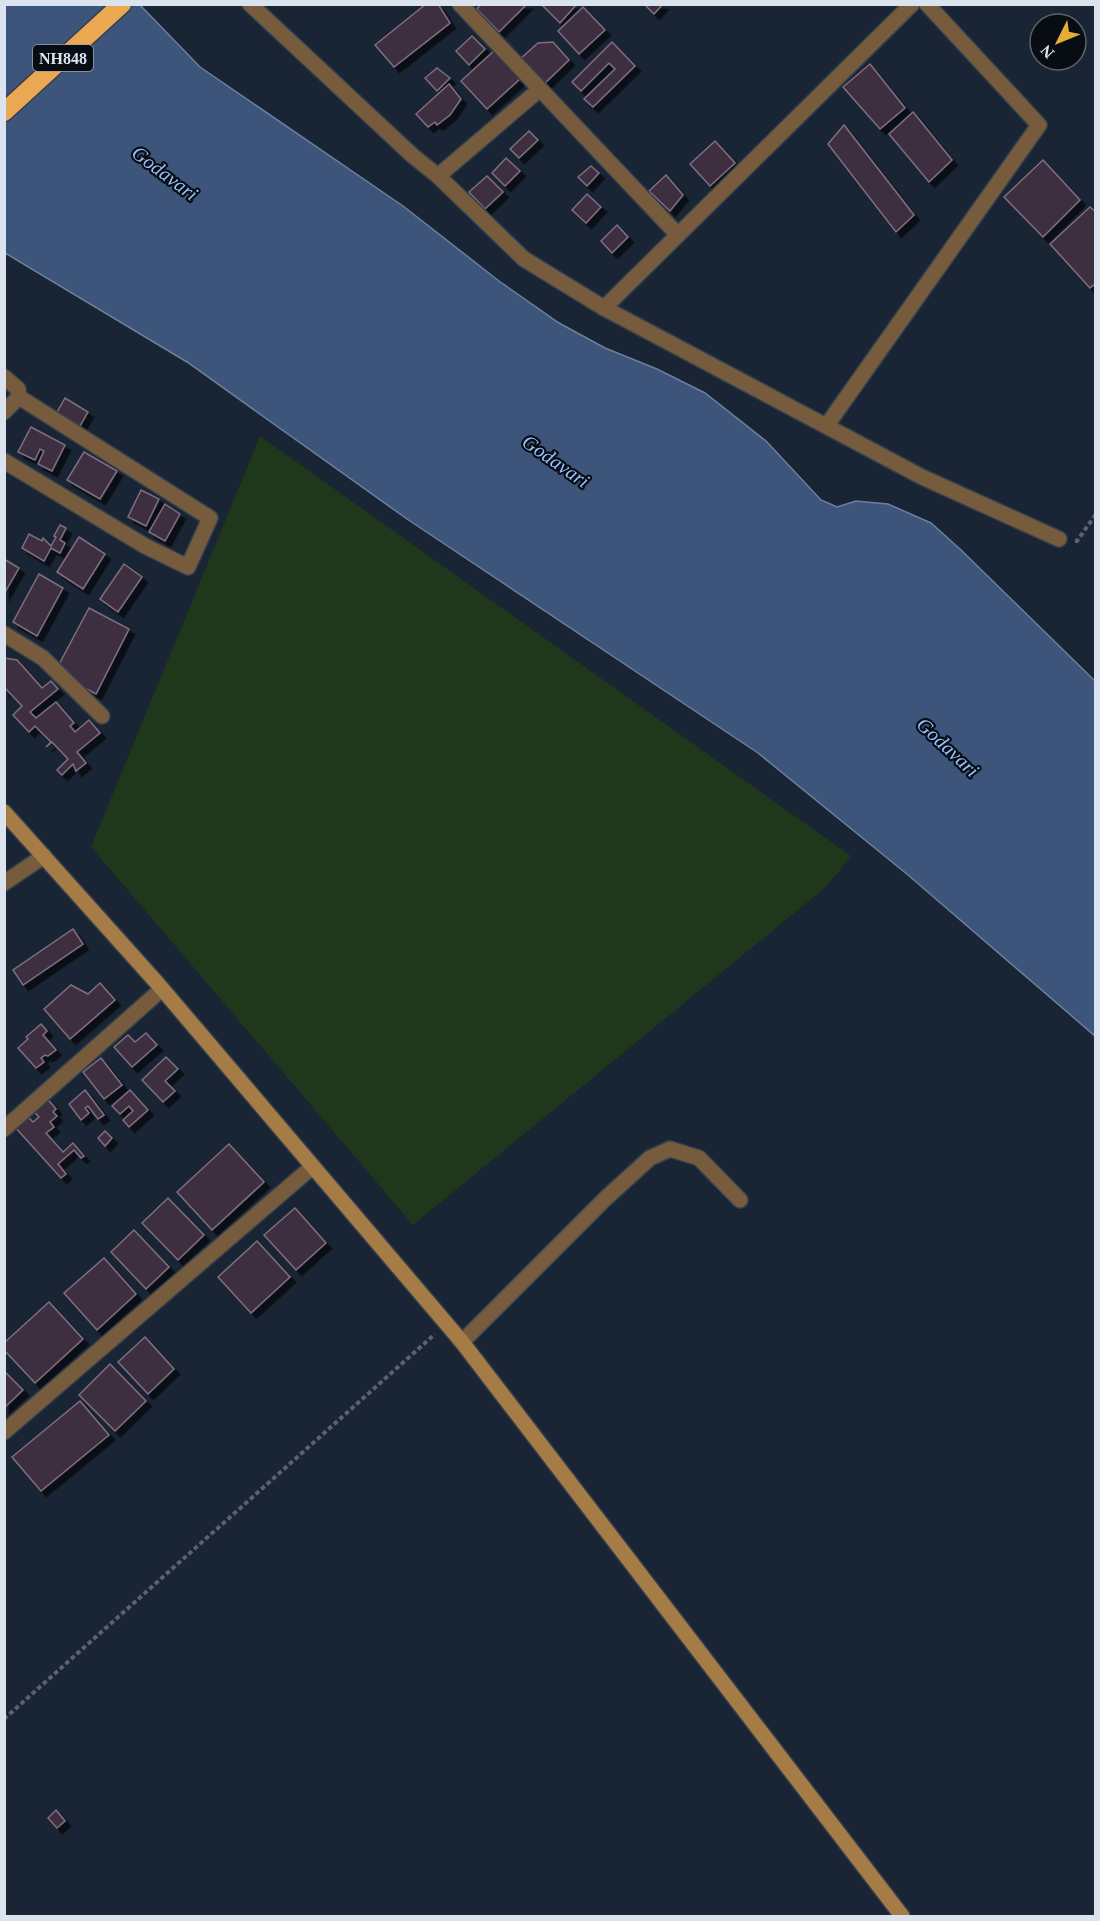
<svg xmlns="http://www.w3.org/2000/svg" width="1100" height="1921" font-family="'Times New Roman',serif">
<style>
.green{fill:#1f381c}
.water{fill:#3d557a;stroke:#6c809d;stroke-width:1.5}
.building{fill:#3e2f3f;stroke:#7f6e80;stroke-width:1.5;filter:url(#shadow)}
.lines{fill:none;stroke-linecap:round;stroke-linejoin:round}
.street-casing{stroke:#343f4e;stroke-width:18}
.secondary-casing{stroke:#343f4e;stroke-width:18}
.highway-casing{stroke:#343f4e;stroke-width:21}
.path{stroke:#586271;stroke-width:4;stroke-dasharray:4.5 3;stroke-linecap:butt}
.street{stroke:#765c3c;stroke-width:15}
.secondary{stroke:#a57b46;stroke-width:15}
.highway{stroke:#eaa852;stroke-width:18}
.labels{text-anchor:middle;stroke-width:4.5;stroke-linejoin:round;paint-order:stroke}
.shield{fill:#080d14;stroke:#9ca3ad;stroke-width:1.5}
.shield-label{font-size:16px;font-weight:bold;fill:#dbe3ee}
.water-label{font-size:20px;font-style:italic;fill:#98c0fe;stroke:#080d14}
</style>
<defs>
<filter id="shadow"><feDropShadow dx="5.5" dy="5.5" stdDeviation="0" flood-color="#0009"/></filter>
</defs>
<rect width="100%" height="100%" fill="#192434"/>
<polygon class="green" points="260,436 851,856 826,887 413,1225 91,847"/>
<polygon class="water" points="5,5 140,5 200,67 403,206 499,281 559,323 605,348 657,369 705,393 766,441 821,500 837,507 856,501 888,504 931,523 961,550 1095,681 1095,1036 908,875 758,753 407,519 187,362 5,253"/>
<g class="building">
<polygon points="426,4 438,4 450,23 394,67 375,45"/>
<polygon points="481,4 527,4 499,32 477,9"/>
<polygon points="541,4 577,4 560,23"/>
<polygon points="644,4 663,4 654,14"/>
<polygon points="583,7 605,30 579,54 558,31"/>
<polygon points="472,36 485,49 469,65 456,51"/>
<polygon points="553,42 569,60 543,85 519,60 538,43"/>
<polygon points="612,42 635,66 593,107 584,99 615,69 609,63 581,91 572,82"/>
<polygon points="495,50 521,78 487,109 461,81"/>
<polygon points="870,64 905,108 880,129 843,87"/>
<polygon points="437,68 450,78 437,91 425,78"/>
<polygon points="449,84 461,99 450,115 437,125 435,122 428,127 416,114"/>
<polygon points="913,112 952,160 929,182 889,134"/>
<polygon points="844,125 914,215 896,232 828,144"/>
<polygon points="529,131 538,140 519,158 510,149"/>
<polygon points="715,141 735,163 710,186 690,164"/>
<polygon points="506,158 520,171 505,186 492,173"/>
<polygon points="1043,160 1080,200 1043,237 1004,197"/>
<polygon points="591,166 599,173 587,186 578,177"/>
<polygon points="666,175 683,195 670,211 649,191"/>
<polygon points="487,176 503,192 485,209 469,192"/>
<polygon points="587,194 601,207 586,223 572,210"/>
<polygon points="1090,207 1096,212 1096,283 1090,288 1050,244"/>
<polygon points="617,225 628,237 612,253 601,241"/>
<polygon points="65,398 88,412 80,426 57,412"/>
<polygon points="31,427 65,445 52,471 38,464 44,451 40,449 35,460 18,452"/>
<polygon points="84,452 117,471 100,499 67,480"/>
<polygon points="141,490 159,499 146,526 128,517"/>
<polygon points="165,504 180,514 165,541 149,532"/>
<polygon points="60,525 66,528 60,540 65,543 60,553 51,548 44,561 22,548 29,534 42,541 43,538 51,546 56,537 54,536"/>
<polygon points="79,537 105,554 83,589 57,572"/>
<polygon points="4,559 19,568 4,594"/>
<polygon points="124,564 142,577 118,612 100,599"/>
<polygon points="39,574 63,588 37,636 13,622"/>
<polygon points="89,608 129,629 96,694 55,672"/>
<polygon points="4,658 17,660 42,688 51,681 58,689 30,712 36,718 56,702 74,723 70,726 75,732 89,720 100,733 77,752 86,763 76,771 73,764 62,775 57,770 68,759 52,742 46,747 51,742 35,726 29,732 13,715 22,706 6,689 4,691"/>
<polygon points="73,929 83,944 23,985 13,970"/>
<polygon points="100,983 115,1000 70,1039 44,1009 71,985 88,994"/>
<polygon points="41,1024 47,1031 43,1035 56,1050 48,1056 45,1055 41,1058 44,1062 36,1068 18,1048 28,1039 26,1037"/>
<polygon points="146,1033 157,1045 132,1067 114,1047 128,1035 135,1042"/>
<polygon points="166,1057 178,1069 165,1081 175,1091 163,1102 142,1080"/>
<polygon points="101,1058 122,1085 104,1099 83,1072"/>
<polygon points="85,1090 104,1115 98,1119 88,1106 85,1108 89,1113 81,1120 69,1104"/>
<polygon points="130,1090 148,1110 129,1127 123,1120 133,1111 129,1106 120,1114 112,1106"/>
<polygon points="45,1096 56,1109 53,1112 57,1116 50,1122 54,1127 46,1133 63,1152 73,1143 84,1156 81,1158 74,1150 58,1164 66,1174 61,1178 14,1126 26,1115 33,1122 39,1117 31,1108"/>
<polygon points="105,1131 112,1138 105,1146 98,1138"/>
<polygon points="229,1144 264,1182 212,1230 177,1192"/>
<polygon points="168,1198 204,1235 178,1260 142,1223"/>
<polygon points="295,1208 326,1243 296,1270 264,1235"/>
<polygon points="134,1230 169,1267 146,1289 111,1252"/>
<polygon points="257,1241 290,1277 251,1313 218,1277"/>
<polygon points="104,1258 136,1294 97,1330 64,1293"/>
<polygon points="49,1302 83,1339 35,1383 4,1350 4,1343"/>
<polygon points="145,1337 174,1369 148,1394 118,1362"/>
<polygon points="110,1364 146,1401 115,1431 79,1395"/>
<polygon points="4,1371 23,1390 4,1408"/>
<polygon points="80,1401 109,1435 41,1491 12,1457"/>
<polygon points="56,1810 65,1821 57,1828 48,1818"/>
</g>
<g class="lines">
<defs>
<g id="street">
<polyline points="250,4 413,156 438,176 524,259 604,308 912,4"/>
<polyline points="460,4 540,89"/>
<polyline points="438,176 540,89 678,235"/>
<polyline points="604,308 922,477 1059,539"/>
<polyline points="4,377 18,389 19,397 4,412"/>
<polyline points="827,425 1039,125 927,4"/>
<polyline points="4,461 145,546 188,567 210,518 19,397"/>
<polyline points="4,634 43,658 102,716"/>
<polyline points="4,883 44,856"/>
<polyline points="4,1129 162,989"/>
<polyline points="462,1342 606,1198 650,1158 670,1149 699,1158 740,1200"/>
<polyline points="4,1432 312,1167"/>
</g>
<polyline id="secondary" points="4,812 158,984 462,1342 902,1916"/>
<polyline id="highway" points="4,112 122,4"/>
</defs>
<use href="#street" class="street-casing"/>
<use href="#secondary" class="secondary-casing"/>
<use href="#highway" class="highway-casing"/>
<g class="path">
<polyline points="1075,541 1077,541 1096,514"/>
<polyline points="4,1719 435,1334"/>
</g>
<use href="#street" class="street"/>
<use href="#secondary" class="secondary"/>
<use href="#highway" class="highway"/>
</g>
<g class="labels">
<rect class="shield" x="33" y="45" width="60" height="26" rx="4.5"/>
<g class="shield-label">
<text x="63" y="64">NH848</text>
</g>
<g class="water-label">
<text transform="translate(165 173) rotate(37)" y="7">Godavari</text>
<text transform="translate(556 461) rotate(35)" y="7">Godavari</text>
<text transform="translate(948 747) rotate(43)" y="7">Godavari</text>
</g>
</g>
<rect width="1100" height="1921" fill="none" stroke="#dbe3ee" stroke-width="12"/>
<g transform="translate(1058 42) rotate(227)"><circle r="28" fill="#080d14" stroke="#5c636b" stroke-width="1.5"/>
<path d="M0-4.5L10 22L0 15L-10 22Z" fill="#e4ad35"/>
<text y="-9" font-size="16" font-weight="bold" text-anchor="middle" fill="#dbe3ee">N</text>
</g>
</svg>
